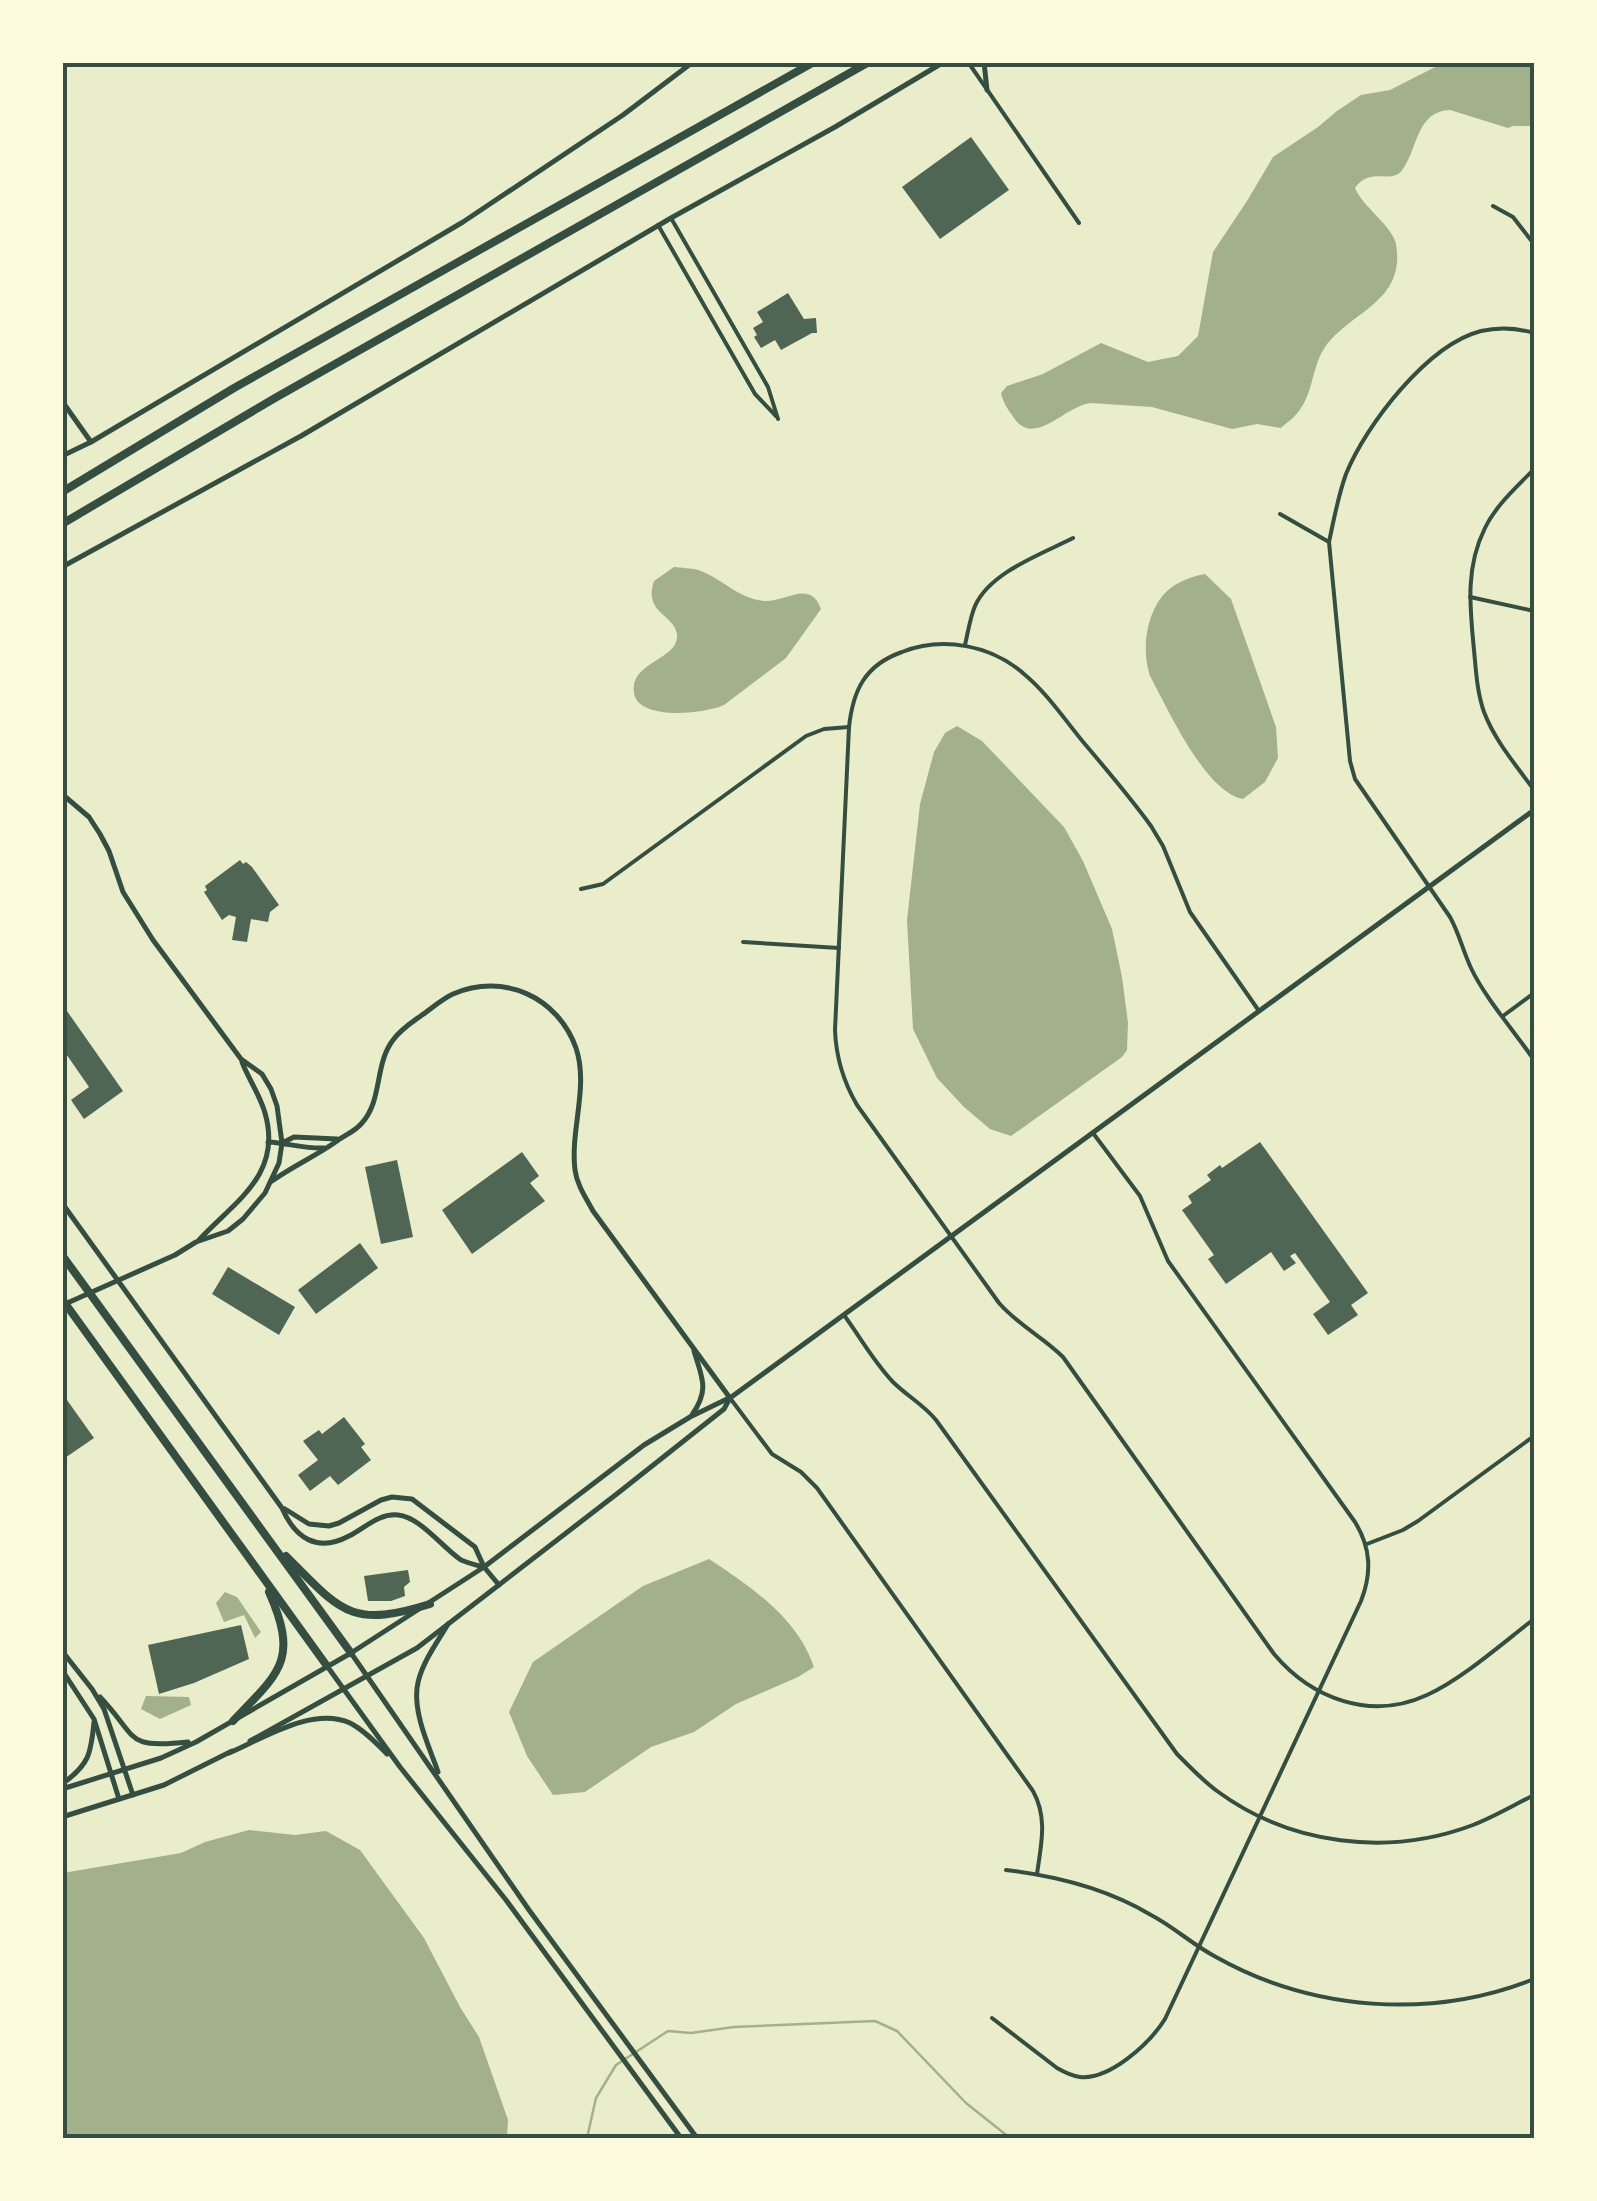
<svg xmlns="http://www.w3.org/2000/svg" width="1597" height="2201" font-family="'Exo 2',sans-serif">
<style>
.water{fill:#a3b18a}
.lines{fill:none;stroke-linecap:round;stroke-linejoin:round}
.stream{stroke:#a3b18a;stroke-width:2.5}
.building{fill:#4f6655}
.minor{stroke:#344e41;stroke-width:4}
.tertiary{stroke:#344e41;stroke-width:5}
.secondary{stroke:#344e41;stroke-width:5}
.motorway{stroke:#344e41;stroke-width:8}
.neatline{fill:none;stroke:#344e41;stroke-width:4}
</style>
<rect width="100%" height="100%" fill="#e9edc9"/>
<g class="water">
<path d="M1443,63H1534V126H1513L1508,128L1450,110C1417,111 1418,147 1403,169C1392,186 1371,165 1355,188C1363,207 1393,227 1396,244C1406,302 1351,311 1325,347C1312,366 1313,395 1298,412C1294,418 1286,423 1281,428L1257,424L1232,429L1152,407L1090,403C1063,407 1033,450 1012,415C1007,408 1003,402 1001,393L1007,386L1043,374L1101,343L1148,362L1178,356L1198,336L1213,252L1247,201L1273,157L1318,127L1337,111L1361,95L1390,90Z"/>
<path d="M674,567C681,568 691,568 698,570C722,578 738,599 765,601C786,602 810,579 821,609L786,658L724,705C705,714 638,721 634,693C629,661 680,660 677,634C674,614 643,613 654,581Z"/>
<path d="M1205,574L1231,599L1276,727L1278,758L1265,782L1243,799C1205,792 1168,709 1150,676C1141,650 1146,611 1167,591C1177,582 1192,576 1205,574Z"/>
<polygon points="957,726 982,741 1064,827 1083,861 1112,929 1122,977 1128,1023 1127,1050 1122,1057 1011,1136 990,1129 964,1107 937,1078 913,1029 907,920 920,804 934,752 945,733"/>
<path d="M709,1559C751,1587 797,1617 814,1667L798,1677L736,1704L694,1732L651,1747L585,1792L553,1795L527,1756L509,1712L533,1662L643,1586Z"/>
<polygon points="225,1592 237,1597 261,1632 255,1638 244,1615 224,1622 216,1603"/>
<polygon points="146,1696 189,1697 191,1705 160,1719 141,1709"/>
<polygon points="249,1830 295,1835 326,1831 360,1850 424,1938 460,2007 479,2037 508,2120 507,2138 63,2138 63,1873 181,1853 205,1842"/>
</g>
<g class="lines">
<polyline class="stream" points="587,2138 596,2098 616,2065 668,2031 691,2033 734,2027 875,2021 897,2031 966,2103 1010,2138"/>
</g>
<g class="building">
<polygon points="971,137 1009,190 940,239 902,187"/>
<polygon points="788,293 804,319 816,318 817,333 812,333 781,350 775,340 761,348 754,337 757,335 753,328 763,322 757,312"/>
<polygon points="240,860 243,864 246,862 252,867 279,905 270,912 268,922 251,919 247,942 232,940 236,917 229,915 222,920 204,892 207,890 205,886"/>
<polygon points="67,1011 123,1091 84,1119 71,1100 89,1087 62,1048 62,1014"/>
<polygon points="1260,1142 1368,1293 1351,1305 1358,1315 1328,1335 1313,1314 1330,1302 1295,1253 1290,1256 1296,1263 1284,1271 1271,1252 1226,1284 1208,1259 1214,1255 1182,1210 1192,1203 1188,1196 1211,1180 1207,1175 1220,1165 1222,1168"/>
<polygon points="522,1152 539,1176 530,1183 545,1201 472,1254 442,1210"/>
<polygon points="397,1160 413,1237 381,1244 365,1167"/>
<polygon points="360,1243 378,1268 316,1314 298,1290"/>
<polygon points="228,1267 295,1307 279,1335 212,1294"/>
<polygon points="62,1393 94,1438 62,1460"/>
<polygon points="344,1417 365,1444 361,1447 371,1460 338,1485 330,1476 310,1491 298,1475 318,1460 303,1441 319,1430 322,1434"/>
<polygon points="408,1570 410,1582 404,1587 405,1596 391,1601 368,1601 364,1576"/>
<polygon points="241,1625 249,1659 194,1683 159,1694 148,1645"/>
</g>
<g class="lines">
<g class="minor">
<polyline points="968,62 1079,223"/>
<polyline points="1493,206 1513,217 1534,244"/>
<polyline points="671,218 768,387 778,419"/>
<polyline points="658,225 755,394 776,416"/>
<path d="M1534,469C1517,487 1496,505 1485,528C1465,568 1470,608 1474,650C1476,671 1477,692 1484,712C1495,741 1516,765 1534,790"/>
<path d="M1280,514L1329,542C1334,519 1338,496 1346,474C1366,425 1427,345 1481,331C1498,327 1517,328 1534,333"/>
<path d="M1329,542L1350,761L1355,779L1450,917C1459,933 1463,951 1471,968C1485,998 1515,1032 1534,1060"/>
<polyline points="1470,597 1534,611"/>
<path d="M965,645C968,632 970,618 975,606C990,572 1042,554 1073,538"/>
<polyline points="581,889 603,884 806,736 824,729 849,727"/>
<polyline points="743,942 839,948"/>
<path d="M1259,1011L1190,912L1163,846L1151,826C1130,797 1107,770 1084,743C1065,720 1047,693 1024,674C991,645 943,636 902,652C865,665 853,690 849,727L835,1030C836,1058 843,1081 857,1105L999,1303C1018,1325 1043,1337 1063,1357L1274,1654C1312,1699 1371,1721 1427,1695C1461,1680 1504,1642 1534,1619"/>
<polyline points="1503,1016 1534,993"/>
<path d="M844,1315C860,1337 874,1362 893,1382C907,1396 924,1405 936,1420L1177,1754C1190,1767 1202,1780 1217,1791C1290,1845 1388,1857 1473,1825C1494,1817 1514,1805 1534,1795"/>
<path d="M730,1398L772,1454L801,1472L817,1488L1033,1791C1048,1818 1041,1845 1037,1874"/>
<polyline points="1367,1544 1403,1530 1418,1521 1534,1436"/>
<path d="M1006,1870C1057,1876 1106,1888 1151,1915C1174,1927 1193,1945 1216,1957C1312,2011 1431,2020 1534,1979"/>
<path d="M992,2018L1057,2068C1064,2072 1071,2076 1080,2077C1110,2080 1150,2043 1165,2019L1361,1601C1372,1573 1371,1548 1355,1522L1168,1261L1140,1196L1093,1133"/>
</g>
<g class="tertiary">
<polyline points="984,62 987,90"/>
<polyline points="62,401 91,442"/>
<polyline points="62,456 91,442 463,222 623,115 693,62"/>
<polyline points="62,567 301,436 671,218 835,127 944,62"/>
<polyline points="62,794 89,817 100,834 109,851 123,892 153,940 241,1059 262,1074 271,1089 277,1106 282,1143 279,1163 265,1193 243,1219 228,1231 196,1242 175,1255 65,1304"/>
<path d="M268,1142C288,1143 305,1149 324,1148"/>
<polyline points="282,1143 294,1137 337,1139"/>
<path d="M272,1181C293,1166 316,1156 337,1141C345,1135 354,1132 361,1124C383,1101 374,1065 393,1040C401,1029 411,1023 422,1015C432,1008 442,999 453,994C503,972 558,997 576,1048C589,1087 570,1130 575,1170C577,1185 586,1198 593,1211L730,1398"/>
<path d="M62,1203L282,1508C295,1538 317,1553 349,1536C365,1528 379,1513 398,1515C420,1517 443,1548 461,1560C468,1563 476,1565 483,1567"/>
<path d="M199,1240C234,1202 283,1175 265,1113C260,1095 249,1080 242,1062"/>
<path d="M692,1415C710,1389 702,1378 694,1351"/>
<polyline points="285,1509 309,1524 329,1526 339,1523 381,1500 392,1497 412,1499 475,1547 484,1567 499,1585"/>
<polyline points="62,1651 92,1689 104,1709 133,1795"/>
<polyline points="62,1670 94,1719 119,1799"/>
<path d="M100,1697C139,1738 124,1749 188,1742"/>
<polyline points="250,1741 417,1648 618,1493 724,1409 730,1398 1534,810"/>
<path d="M62,1784C89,1765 91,1754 94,1722"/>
<polyline points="62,1789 161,1758 196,1742 351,1653 484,1567 644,1445 690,1417 727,1399"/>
<polyline points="62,1817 164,1785 232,1751"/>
</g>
<g class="secondary">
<polyline points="351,1653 529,1910 697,2138"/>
<polyline points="327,1666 400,1767 506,1900 681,2138"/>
<path d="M229,1753C264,1738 313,1706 350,1723C364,1730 376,1743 387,1754"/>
<path d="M438,1772C429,1746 414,1716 417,1688C420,1665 437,1643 448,1624"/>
</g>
<g class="motorway">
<polyline points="62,492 234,388 814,62"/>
<polyline points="62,524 275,398 869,62"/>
<polyline points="62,1255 351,1653"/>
<polyline points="62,1299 327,1666"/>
<path d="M286,1556C341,1611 350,1629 430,1604"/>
<path d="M233,1721C280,1672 299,1660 269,1592"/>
</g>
</g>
<rect width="1597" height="2201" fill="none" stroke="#fefae0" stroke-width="130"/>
<rect x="65" y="65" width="1467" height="2071" class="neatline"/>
</svg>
